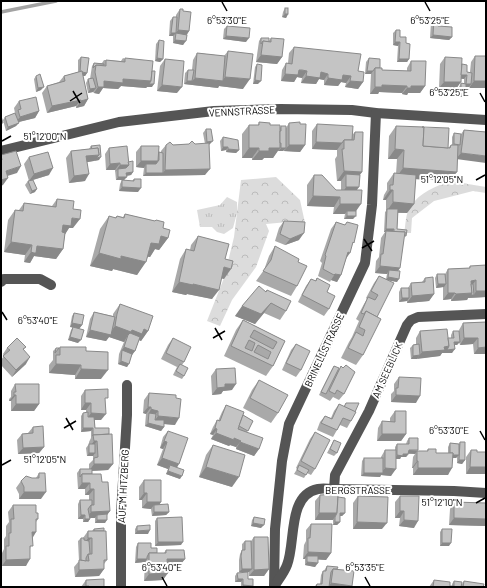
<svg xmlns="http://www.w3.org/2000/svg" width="487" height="588" font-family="Barlow,sans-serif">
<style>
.forest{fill:url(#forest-crowns)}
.park{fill:url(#park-tufts)}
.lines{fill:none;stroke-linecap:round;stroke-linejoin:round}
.stream{stroke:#a3a3a3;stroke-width:3.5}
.minor{stroke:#555;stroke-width:10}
.wall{fill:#a9a9a9}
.shaded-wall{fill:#898989}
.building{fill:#c4c4c4;stroke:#898989;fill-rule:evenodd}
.ticks{fill:none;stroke:#000;stroke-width:1.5}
.labels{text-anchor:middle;stroke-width:4;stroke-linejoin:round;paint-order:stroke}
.street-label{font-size:10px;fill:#000;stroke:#fff}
.ticks-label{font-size:10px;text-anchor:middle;fill:#000;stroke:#fff;stroke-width:4;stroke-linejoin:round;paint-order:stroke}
</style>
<defs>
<pattern id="forest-crowns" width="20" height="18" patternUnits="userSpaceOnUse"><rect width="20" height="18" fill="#dcdcdc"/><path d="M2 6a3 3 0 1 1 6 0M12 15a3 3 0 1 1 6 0" fill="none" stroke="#bbb"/></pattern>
<pattern id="park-tufts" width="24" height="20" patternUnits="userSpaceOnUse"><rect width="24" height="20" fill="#dcdcdc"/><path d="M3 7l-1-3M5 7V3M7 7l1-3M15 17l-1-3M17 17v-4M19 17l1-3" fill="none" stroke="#bbb"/></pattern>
</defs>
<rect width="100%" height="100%" fill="#fff"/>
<g class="forest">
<polygon points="276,177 300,200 305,223 288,222 266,224 269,231 256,267 232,300 220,326 207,321 224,278 234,237 241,180"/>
<path d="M450,181L486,187V193L473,191L434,201L412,218L411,233H404C406,225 405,213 411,206C419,193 436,186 450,181Z"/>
</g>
<polygon class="park" points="227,197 237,202 237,213 233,228 224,234 217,232 212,227 200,227 197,210 220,205"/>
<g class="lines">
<polyline class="stream" points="1,12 56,1"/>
<g class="minor">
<polyline points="1,151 119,122 214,111 280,109 352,110 376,113 486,120"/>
<polyline points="1,282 4,279 40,279 51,285"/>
<polyline points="334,489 335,475 369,411 407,325 411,320 418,317 486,314"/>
<polyline points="121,587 121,513 127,415 127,385"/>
<polyline points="274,587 275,529 282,461 289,424 365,263 372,205 376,113"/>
<path d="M274,587C278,580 284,573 287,565C296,543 287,495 318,489C323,488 329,489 334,489L454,491L486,493"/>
</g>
</g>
<g class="wall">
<polygon points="285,8 288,14 286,18 282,17 283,12"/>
<polygon points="180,9 183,11 189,31 187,35 183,45 173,43 173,36 169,36 170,21 173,17 176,17 176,15"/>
<polygon points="434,19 438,26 452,37 449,40 430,38 431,22"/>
<polygon points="227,26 246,42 223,39 224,29"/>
<polygon points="396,30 400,37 406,43 409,59 407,62 397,62 398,46 393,45 393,33"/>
<polygon points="261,38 269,41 271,38 282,57 277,64 256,62 259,41"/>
<polygon points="159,40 163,59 160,62 155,61 156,44"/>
<polygon points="294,47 358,71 363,82 358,89 345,87 346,83 341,82 338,86 324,85 324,80 319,79 316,84 301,83 302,78 297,77 294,82 281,81 282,70 286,63 288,63 289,53"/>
<polygon points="228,51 243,89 219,86 218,88 184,84 185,73 188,70 192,70 193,60 197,53 224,56"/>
<polygon points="475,56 486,88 466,87 464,97 459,97 459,87 461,83 464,83 464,79 461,79 456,89 439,88 440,64 445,57 462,64 467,72 470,72 471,62"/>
<polygon points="81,57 87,73 85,76 83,76 88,99 84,106 76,108 76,106 47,113 42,93 47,86 59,82 64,76 78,72 78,60"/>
<polygon points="123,58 152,71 152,87 147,87 146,88 121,86 118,89 103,88 99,94 94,93 93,92 88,93 86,83 88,79 90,79 92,66 94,63 102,63 104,60 121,61"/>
<polygon points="369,58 382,70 407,71 407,68 411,61 425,86 420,93 408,93 407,95 402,94 402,93 379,92 378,94 370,94 371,74 365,74 366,62"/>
<polygon points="165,59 177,93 157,91 160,66"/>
<polygon points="257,64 258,84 253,84 255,67"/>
<polygon points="36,76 41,90 36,92 34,79"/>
<polygon points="19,101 39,111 35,118 18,122 16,126 6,131 3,120 5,117 15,113 14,108"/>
<polygon points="259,122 280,128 281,126 286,128 289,123 305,145 300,152 284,151 284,150 283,151 278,151 278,150 273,158 264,158 262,160 252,160 252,158 242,158 242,134 249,125 258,125"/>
<polygon points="317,124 352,135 355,132 362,172 360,175 357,190 356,212 353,219 344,219 345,214 333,214 334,207 307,206 307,185 314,175 336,190 341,190 341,181 337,181 335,159 337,156 337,150 312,149 312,131"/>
<polygon points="396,126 448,148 451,145 452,145 452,137 454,133 461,134 464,130 486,132 457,160 450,181 415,179 414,204 407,213 398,213 397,229 404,239 398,271 397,282 388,280 377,317 363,355 356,365 341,358 349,342 352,337 359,321 356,319 364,304 367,299 366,298 374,283 379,276 386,279 387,274 375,273 376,261 379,257 381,238 385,232 384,232 385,212 386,211 386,200 383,200 384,195 387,190 387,183 394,173 396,174 397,159 388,159 389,136"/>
<polygon points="206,129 210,144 209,145 205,175 143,176 144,168 136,167 136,152 141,146 159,153 161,153 161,151 166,145 205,144 203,133"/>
<polygon points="223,137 239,150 236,153 226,152 226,150 221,151 220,141"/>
<polygon points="91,146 99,160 87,162 85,181 69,183 66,158 71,151 89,149"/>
<polygon points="109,148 128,162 133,172 131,175 127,176 124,180 116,180 115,170 106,170 105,154"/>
<polygon points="29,157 49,175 33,180 35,192 30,194 25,185 28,181 29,181 24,164"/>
<polygon points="134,179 138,192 119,191 120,184 122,180 132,181"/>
<polygon points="57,199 73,209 73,228 69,228 65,234 63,249 56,259 34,256 30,263 24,262 25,255 4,252 8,220 15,210 19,210 24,203 52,206"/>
<polygon points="125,214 155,221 156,220 163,228 168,238 159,250 155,249 150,257 148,257 137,275 113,269 112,271 90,266 100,229 109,216 115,218 117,216 123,217"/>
<polygon points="284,221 299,240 285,245 275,241 279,228"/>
<polygon points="336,222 345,225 347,222 352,245 346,259 341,275 337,282 331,280 330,282 318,276 322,263 320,261 331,229"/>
<polygon points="198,236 225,259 224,279 221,278 212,299 187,294 186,295 172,292 180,259 186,249 190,250 191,245"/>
<polygon points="275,246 298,262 297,286 291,296 256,281 264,270 269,256"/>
<polygon points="470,266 486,297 468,298 467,300 451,301 451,299 443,300 443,287 436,288 435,278 437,274 445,274 448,269 469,268"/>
<polygon points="317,278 327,292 329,309 324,316 298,302 306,286 311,279 315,281"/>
<polygon points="425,278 434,294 429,301 407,303 407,301 399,302 399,292 401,288 408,288 411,283 422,282"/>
<polygon points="267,290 286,311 280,320 264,313 255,324 235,316 265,292"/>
<polygon points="120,304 148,331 141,341 139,340 135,351 132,354 127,367 118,364 119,354 124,342 109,337 106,341 86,337 90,319 94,312 113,316 113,314"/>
<polygon points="74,313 82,325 79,329 78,343 68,340 71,330 73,327 70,327 72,316"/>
<polygon points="243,320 285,341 273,366 266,376 224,356 236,330"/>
<polygon points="486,322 486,354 474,354 473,344 460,345 459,342 457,345 454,345 452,353 442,353 440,356 411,359 410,348 413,345 416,344 416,338 420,331 448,338 451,338 451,335 453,331 459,331 459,330 463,323"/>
<polygon points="173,338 184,362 182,365 184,376 182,379 173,375 177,367 161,359 168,345"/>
<polygon points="296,344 301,370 296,377 282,370 291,350"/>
<polygon points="26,347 23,350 26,364 12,377 1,365 1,360 4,356 3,354 7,348"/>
<polygon points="60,347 86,351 101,379 75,379 75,375 49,373 49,365 53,360 53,351 56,348 59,348"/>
<polygon points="334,366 339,370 341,366 344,394 339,400 333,397 330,401 319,395 332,369"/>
<polygon points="216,369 232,390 223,391 221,394 212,395 211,376"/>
<polygon points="399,377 416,403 391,402 391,394 394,391 394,384"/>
<polygon points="259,380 278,413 271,423 243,408 252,390"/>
<polygon points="15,384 39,404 34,411 11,411 11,401 9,401 9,399 11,397 11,391"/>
<polygon points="85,390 105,402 101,420 95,420 95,428 109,434 113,464 108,470 92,471 92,474 102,482 110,511 107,514 105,523 95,523 95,518 90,518 88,522 83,522 83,519 78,519 78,504 80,500 89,500 89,495 85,495 85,489 78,489 77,473 80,469 89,469 89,464 93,460 93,456 87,456 86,448 89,444 89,442 91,438 91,431 81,432 81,416 83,413 86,413 86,410 81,410 81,396"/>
<polygon points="149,393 175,425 164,424 164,427 161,431 145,426 146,414 143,413 144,400"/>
<polygon points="346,403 355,412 351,421 347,428 340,425 337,430 333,437 317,430 320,422 325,416 331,418 334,411 339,404 344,407"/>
<polygon points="226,405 253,421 247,432 259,449 254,456 236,449 236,447 230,445 229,446 211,439 213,435 210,434 213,427 217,420 218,421 222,412"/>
<polygon points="395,411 406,434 401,441 377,441 378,428 382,421 390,422 390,418"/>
<polygon points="33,427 44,447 39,453 18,454 17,440 22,434 28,433"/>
<polygon points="168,431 177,468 180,479 166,474 168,469 157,465 163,449 160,448 163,437"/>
<polygon points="315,432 315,469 311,475 307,473 304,478 294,474 297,469 296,468 310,439"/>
<polygon points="409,438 418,451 427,451 428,449 436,453 448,453 448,447 450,443 459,444 460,442 465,460 462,464 457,463 457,457 456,458 453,458 448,475 413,475 413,468 412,468 413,457 415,454 409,454 406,457 401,457 400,459 396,459 391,476 381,475 380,477 361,476 362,461 364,458 381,458 381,457 385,450 395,450 395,447 397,444 406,444 407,441"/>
<polygon points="334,440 337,453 334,456 327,453"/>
<polygon points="213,445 232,487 199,477 206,455"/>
<polygon points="471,450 477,452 486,452 466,474 466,457"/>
<polygon points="39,473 41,499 19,499 19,494 16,488 21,481 32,478 36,478"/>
<polygon points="144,480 160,505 169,512 166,515 152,516 151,509 142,508 142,500 139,500 139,487"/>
<polygon points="320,495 338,497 345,513 342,516 340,516 340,522 337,525 333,525 333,520 315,520 315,501"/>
<polygon points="358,496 382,529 353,529 353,503"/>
<polygon points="400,496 414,528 399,526 400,518 395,518 395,502"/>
<polygon points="454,502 486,503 486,526 449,525 450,509"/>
<polygon points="13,505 36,513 38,519 36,522 30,549 26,566 2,566 2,553 4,549 4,539 6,536 6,526 9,522 8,512"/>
<polygon points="254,517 261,528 251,526 252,520"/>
<polygon points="157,518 181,545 155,546 155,521"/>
<polygon points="311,524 331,553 326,560 318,559 315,567 305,565 305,559 303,559 304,545 306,541 306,530"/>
<polygon points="137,526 148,534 135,534 135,529"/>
<polygon points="94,529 107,560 104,564 104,569 99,576 75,577 74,567 79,561 78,541 81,538 83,538 88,531 92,531"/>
<polygon points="442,529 449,546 440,546 440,532"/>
<polygon points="254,537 269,569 264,576 249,576 249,572 239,572 239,560 240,554 242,550 242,544 245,541 251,541"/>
<polygon points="138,543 151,548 157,553 164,553 166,550 185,559 180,565 167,566 163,580 144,581 145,562 135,563 136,547"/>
<polygon points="327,566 337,569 351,587 314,587 317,584 320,584 321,575 323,571 324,571 325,569"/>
<polygon points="237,573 253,586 252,587 241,587 241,582 235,582 235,576"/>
<polygon points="86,580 104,587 81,587"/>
<polygon points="434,580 450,586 452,586 452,584 454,581 462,584 464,581 483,587 429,587"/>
</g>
<g class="shaded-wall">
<polygon points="285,14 288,14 286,18 282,17"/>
<polygon points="178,30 189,31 184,38 176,33 173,36 169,36 171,33 176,33"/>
<polygon points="433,35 452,37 449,40 430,38"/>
<polygon points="226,36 249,38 246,42 223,39"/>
<polygon points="175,40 186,41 183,45 173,43"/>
<polygon points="395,42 400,42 398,46 393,45"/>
<polygon points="261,55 282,57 277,64 256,62"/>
<polygon points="157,58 163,59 160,62 155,61"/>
<polygon points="399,59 409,59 407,62 397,62"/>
<polygon points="299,70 307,71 302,78 297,77 294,82 281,81 285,74"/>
<polygon points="367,71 373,71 371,74 365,74"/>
<polygon points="80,72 87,73 85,76 78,76"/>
<polygon points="321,72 328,74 324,80 319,79 316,84 301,83 306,76"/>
<polygon points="343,75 351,76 346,83 341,82 338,86 324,85 328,78"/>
<polygon points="461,75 467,75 464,79 459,78"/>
<polygon points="225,77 250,79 243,89 219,86 218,88 184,84 187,81 192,81 195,78 222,81"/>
<polygon points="123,79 151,81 154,84 152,87 147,87 146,88 121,86 118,89 103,88 99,94 94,93 98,87 104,81"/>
<polygon points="255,80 261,81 258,84 253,84"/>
<polygon points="350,81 363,82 358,89 345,87"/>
<polygon points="474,81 486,81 486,88 469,88"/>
<polygon points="444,82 461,82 456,89 439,88"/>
<polygon points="466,84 471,84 469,87 464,87"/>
<polygon points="162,85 182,87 177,93 157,91"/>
<polygon points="382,85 407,86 402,93 379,92 378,94 370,94 375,87"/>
<polygon points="411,86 425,86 420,93 408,93 407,95 402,94 407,88"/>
<polygon points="44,87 41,90 36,92 38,88"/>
<polygon points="96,88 93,92 88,93 90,89"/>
<polygon points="461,94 466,94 464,97 459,97"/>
<polygon points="88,99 84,106 76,108 81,101"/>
<polygon points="81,100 76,106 47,113 52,106"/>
<polygon points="39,111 35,118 15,123 20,117"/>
<polygon points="19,123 16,126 6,131 8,127"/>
<polygon points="213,141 210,144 205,145 207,142"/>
<polygon points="316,142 342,143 337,150 312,149"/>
<polygon points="289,145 305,145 300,152 284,151"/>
<polygon points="223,147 228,147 226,150 221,151"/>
<polygon points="249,148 259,148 252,158 242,158"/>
<polygon points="269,148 280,148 273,158 264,158 262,160 252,160 259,151"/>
<polygon points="281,148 286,148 283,151 278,151"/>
<polygon points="228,149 239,150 236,153 226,152"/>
<polygon points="395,149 404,150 397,159 388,159"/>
<polygon points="461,153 486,156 486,163 456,159"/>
<polygon points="99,155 94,161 82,163 86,156"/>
<polygon points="101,157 99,160 94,161 96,158"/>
<polygon points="141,161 158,161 154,168 146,164 144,168 136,167"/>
<polygon points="120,163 115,170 106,170 110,164"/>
<polygon points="120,165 129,165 124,172 118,169 115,172"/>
<polygon points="21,166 17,173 1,178 6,171"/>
<polygon points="53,168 49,175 29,181 34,174"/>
<polygon points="403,168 457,172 450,181 396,178"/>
<polygon points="210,169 205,175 143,176 146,173 163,173 165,170"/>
<polygon points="344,171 362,172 355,181 346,174 341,181 337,181"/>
<polygon points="133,172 131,175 124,176 126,173"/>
<polygon points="89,174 85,181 69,183 74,176"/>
<polygon points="118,177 127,177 124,180 116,180"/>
<polygon points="8,178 3,185 1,186 1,180"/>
<polygon points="122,187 141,188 138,192 119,191"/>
<polygon points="346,187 359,187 354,194 342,194"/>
<polygon points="37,189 35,192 30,194 32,191"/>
<polygon points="390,190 393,190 386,200 383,200"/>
<polygon points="313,196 340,197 334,207 307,206"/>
<polygon points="393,202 414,204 407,213 387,212 387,211"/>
<polygon points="340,204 361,204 354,214 347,211 345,214 333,214"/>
<polygon points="347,216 356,216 353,219 344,219"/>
<polygon points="72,218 80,219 73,228 69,228 64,236 56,235 63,225"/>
<polygon points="386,229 394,229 392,233 386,231 385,232 384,232"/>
<polygon points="304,233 299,240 285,245 290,239"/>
<polygon points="161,236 168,238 159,250 155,249 150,257 142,255 151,243"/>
<polygon points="11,242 32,245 25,255 4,252"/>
<polygon points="37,246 63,249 56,259 34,256 30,263 24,262 31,252"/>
<polygon points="348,252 350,253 345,260"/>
<polygon points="99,253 121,256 146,262 137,275 113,269 112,271 90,266"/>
<polygon points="380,266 400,268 396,274 389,270 387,274 375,273"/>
<polygon points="224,267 231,269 224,279 217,277"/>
<polygon points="335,274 341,275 337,282 331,280"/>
<polygon points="388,277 399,279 397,282 386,280"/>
<polygon points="476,280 471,287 471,281"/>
<polygon points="179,282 193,284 219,290 212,299 187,294 186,295 172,292"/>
<polygon points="438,284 446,284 444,287 436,288"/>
<polygon points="476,291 486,291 486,297 468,298 467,300 451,301 456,294 472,293 474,295"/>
<polygon points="448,293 455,293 451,299 443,300"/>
<polygon points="434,294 429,301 407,303 412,296"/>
<polygon points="402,298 409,298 407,301 399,302"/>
<polygon points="271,303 264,313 255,324 235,316 242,306"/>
<polygon points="72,323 82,325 79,329 70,327"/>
<polygon points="115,326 132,330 144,329 148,331 141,341 128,335 124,342 109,337 106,341 86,337 90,330 109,334"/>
<polygon points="70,337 81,340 78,343 68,340"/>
<polygon points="464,338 478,338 473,344 460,345"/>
<polygon points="454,342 460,342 457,345 452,345"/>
<polygon points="449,346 455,349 452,353 442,353 440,356 417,359 422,352 444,347"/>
<polygon points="124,347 135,351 130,358 122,350"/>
<polygon points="486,347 486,354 474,354 478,348"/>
<polygon points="420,355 417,359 411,359 413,356"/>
<polygon points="30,357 26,364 12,377 16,370"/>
<polygon points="121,361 129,364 127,367 118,364"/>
<polygon points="56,364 81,365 75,375 49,373"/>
<polygon points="81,369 108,370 101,379 75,379"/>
<polygon points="225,384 236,384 232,390 223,391 221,394 212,395 217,388"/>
<polygon points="14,395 16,395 11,401 9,401"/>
<polygon points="396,395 420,396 416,403 391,402"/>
<polygon points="85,403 91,403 86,410 81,410"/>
<polygon points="16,404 39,404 34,411 11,411"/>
<polygon points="148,407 151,407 146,414 143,413"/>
<polygon points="151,409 158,411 153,418 149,413"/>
<polygon points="91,413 106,414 101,420 86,420"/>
<polygon points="158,416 179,418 175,425 153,423"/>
<polygon points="148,423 164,427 161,431 145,426"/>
<polygon points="83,428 93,428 91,431 81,432"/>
<polygon points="215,428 217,429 213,435 210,434"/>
<polygon points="216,433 234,438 241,441 236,447 230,445 229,446 211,439"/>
<polygon points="382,434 406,434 401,441 377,441"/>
<polygon points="94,441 97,441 92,448 89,448"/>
<polygon points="164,441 167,442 163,449 160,448"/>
<polygon points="240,442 259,449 254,456 236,449"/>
<polygon points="44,447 39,453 18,454 23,448"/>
<polygon points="409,450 417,451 415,454 406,453"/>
<polygon points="89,453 95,453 93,456 87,456"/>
<polygon points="403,454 408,454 406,457 401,457 400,459 395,459 397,455"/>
<polygon points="450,455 459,455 456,458 448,458"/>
<polygon points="162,458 179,464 175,471 170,465 168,469 157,465"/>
<polygon points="459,460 465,460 462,464 457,463"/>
<polygon points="417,461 418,461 413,468 412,468"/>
<polygon points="94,464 113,464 108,470 89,471"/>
<polygon points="206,467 239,477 232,487 199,477"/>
<polygon points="470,467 486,467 486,474 466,474"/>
<polygon points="385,468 396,469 391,476 381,475 380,477 361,476 364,473 381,473"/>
<polygon points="418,468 452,468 448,475 413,475"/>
<polygon points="168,471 182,476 180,479 166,474"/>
<polygon points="82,483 90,483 85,489 78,489"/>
<polygon points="90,489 94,489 89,495 85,495"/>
<polygon points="24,492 46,492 41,499 19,499"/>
<polygon points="144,493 147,493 142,500 139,500"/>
<polygon points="147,502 161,502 157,509 154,505 151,509 142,508"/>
<polygon points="110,511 105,518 97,515 95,518 86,518 91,512"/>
<polygon points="400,511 404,511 400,518 395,518"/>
<polygon points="154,512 169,512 166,515 152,516"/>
<polygon points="319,513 337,513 333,520 315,520"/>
<polygon points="340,513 345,513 342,516 338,516"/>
<polygon points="81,515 85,515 83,519 78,519"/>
<polygon points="454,518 486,519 486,526 449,525"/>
<polygon points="85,519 90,519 88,522 83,522"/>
<polygon points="97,520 107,520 105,523 95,523"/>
<polygon points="404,520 418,521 414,528 399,526"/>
<polygon points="335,522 340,522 337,525 333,525"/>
<polygon points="357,522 387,523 382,529 353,529"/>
<polygon points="253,523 264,525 261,528 251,526"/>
<polygon points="150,530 148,534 135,534 137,531"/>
<polygon points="32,532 36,532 32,539"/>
<polygon points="88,538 91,538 87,544 83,545"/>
<polygon points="158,542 183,542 181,545 155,546"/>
<polygon points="442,543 451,543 449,546 440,546"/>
<polygon points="308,552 331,553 326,560 307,559 307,556 305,559 303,559"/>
<polygon points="30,559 26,566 2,566 6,560"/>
<polygon points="137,559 147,559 145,562 135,563"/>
<polygon points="167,559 185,559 180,565 163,566"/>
<polygon points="307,562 318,563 315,567 305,565"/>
<polygon points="104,569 99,576 75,577 79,570"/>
<polygon points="242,569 252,569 249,572 239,572"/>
<polygon points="269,569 264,576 249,576 254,570"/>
<polygon points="168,573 163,580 144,581 149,574"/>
<polygon points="238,579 243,579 241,582 235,582"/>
<polygon points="331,583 352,586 351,587 328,587"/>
<polygon points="243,585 253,586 252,587 242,587"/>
</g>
<g class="building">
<rect x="285" y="8" width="3" height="6"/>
<polygon points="180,9 183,9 183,11 191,12 189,31 178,30"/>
<polygon points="173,17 177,17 176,33 171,33"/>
<polygon points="434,19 438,19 438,26 452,27 452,37 433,35"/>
<polygon points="227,26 250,28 249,38 226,36"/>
<polygon points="396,30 400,30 400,37 406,37 406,43 410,44 409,59 399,59 400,42 395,42"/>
<polygon points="176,33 187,35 186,41 175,40"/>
<polygon points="261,38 269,38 269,42 263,41 261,44"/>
<polygon points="271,38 284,39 282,57 261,55 263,41 271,42"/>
<polygon points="159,40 164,41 163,59 157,58"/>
<polygon points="294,47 361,54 358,71 364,72 363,82 350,81 351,76 343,75 342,80 328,78 328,74 321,72 320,78 306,76 307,71 302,70 299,70 298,75 285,74 286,63 292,64"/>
<polygon points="228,51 253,54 250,79 225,77"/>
<polygon points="197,53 225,56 223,81 195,78"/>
<polygon points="475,56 486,56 486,81 474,81"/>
<polygon points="81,57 89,58 87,73 82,72 82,71 80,72"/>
<polygon points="445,57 462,58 461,82 444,82"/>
<polygon points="125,58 153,61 151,81 123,79 123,83 104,81 104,87 98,87 95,72 96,65 106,66 106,60 125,62"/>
<polygon points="369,58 380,59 380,68 375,68 373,71 367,71"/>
<polygon points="165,59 184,61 182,87 162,85"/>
<polygon points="411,61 426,61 425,86 411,86 411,88 407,88 407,86 382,85 382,87 375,87 375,68 382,68 382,70 411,71"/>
<polygon points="94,63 104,64 104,65 96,65 93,68"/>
<polygon points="257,64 262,65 261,81 255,80"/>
<polygon points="462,64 467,65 467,72 472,73 471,84 466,84 466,94 461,94 461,83 466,84 467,75 461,75"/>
<polygon points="188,70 194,70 192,81 187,81"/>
<polygon points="82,71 88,99 81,101 81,100 52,106 47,86 65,81 64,76"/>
<polygon points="152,71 155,71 154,84 149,84 151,81"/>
<polygon points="40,74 44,87 38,88 36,76"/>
<polygon points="93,78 96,88 90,89 88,79"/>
<polygon points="36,97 39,111 20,117 18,110 21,109 19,101"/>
<polygon points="15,113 19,123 8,127 5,117"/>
<polygon points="1,116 3,123 1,123"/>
<polygon points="259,122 270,123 270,125 280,125 280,148 269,148 269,151 259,151 259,148 249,148 249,125 259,125"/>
<polygon points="300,122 300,124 306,124 305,145 289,145 289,123"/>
<polygon points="317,124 353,126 352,140 344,140 342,143 316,142"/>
<polygon points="281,126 286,126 286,148 281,148 281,143 280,143 280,131 281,131"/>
<polygon points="396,126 424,127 423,146 450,148 451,145 458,145 457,172 403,168 404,150 395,149"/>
<polygon points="422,127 449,128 448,148 423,146 424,127"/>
<polygon points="206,129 211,129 213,141 207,142"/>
<polygon points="464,130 486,132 486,156 461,153"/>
<polygon points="355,132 363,132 362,172 344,171 342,149 344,149 344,140 354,140"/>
<polygon points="454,133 461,134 460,145 454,144"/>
<polygon points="223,137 238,140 239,150 228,149 228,147 223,147"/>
<polygon points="192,141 195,144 209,143 210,169 165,170 166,145 170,142 173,145 189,144"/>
<polygon points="100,145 101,157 96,158 99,155 98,148 92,149 91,146"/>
<polygon points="127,146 129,165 120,165 120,163 110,164 109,148"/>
<polygon points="141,146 159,146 158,161 141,161"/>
<polygon points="98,148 99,155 86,156 89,174 74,176 71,151"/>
<polygon points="16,151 21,166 6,171 8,178 1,180 1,160 2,160 1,155"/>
<polygon points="48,152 53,168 34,174 29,157"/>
<polygon points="159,152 163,153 163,173 146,173 146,164 156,164 159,160"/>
<polygon points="133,161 133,172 126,173 127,177 118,177 118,169 126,168 129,165 128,162"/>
<polygon points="394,173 416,175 414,204 393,202 393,190 390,190 390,185 393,185"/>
<polygon points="346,174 360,175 359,187 346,187"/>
<polygon points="314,175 322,175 336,190 362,190 361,204 340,204 340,197 313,196"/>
<polygon points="134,179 141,179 141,188 122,187 122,180 134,181"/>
<polygon points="33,180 37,189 32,191 28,181"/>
<polygon points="57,199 74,201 73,209 81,210 80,219 72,218 71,226 63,225 62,232 65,233 63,249 37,246 36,253 34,253 31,252 32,245 11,242 15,210 23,211 24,203 56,207"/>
<polygon points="387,209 398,209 397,229 407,230 406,236 405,236 405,232 394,232 394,229 386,229"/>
<rect x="347" y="211" width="9" height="5"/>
<polygon points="125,214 155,221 156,220 164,222 163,228 170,230 168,238 161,236 159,244 151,243 146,262 121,256 121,259 99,253 109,216 116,218 117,216 124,218"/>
<polygon points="284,221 305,222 304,233 290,239 280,234"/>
<polygon points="336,222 345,225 347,222 358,225 354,243 353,242 350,253 348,252 341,275 335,274 334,275 323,269 326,256 325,255"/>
<polygon points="386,231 405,232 400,268 380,266 381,254 383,254"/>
<polygon points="198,236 229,244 225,259 233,261 231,269 224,267 219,290 193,284 193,285 179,282 186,249 194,251"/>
<polygon points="275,246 299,259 298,262 307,266 297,286 263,271 271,260"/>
<polygon points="486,265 486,291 476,291 476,280 471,281 472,293 456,294 455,293 448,293 448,269 470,268 470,266"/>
<polygon points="389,270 400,271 399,279 388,277"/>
<polygon points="437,274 445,274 446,284 438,284"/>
<polygon points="379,276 394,283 377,317 366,311 364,314 361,313 368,297 375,300 378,295 371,291"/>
<polygon points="433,277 434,294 412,296 411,283 425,282 425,278"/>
<polygon points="317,278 330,285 327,292 335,296 329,309 302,295 311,279 316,281"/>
<polygon points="471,284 473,284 474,295 471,295 472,293"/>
<polygon points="259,286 266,292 267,290 291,301 286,311 271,303 261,314 242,306"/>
<polygon points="401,288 409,288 409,298 402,298"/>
<polygon points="120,304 153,316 148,331 144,329 142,334 132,330 131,332 115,326 117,314"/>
<polygon points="366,311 381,319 363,355 348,348 356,332 363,336 365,330 359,327"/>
<polygon points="94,312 115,317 111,335 90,330"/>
<polygon points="74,313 84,315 82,325 72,323"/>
<path d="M243,320L285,341L273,366L231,346ZM254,330L277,342L273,349L250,337ZM249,340L255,343L252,351L245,348ZM258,345L271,352L268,359L254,352Z"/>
<polygon points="486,322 486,347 478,348 478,338 464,338 463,323"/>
<polygon points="73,327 84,330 81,340 70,337"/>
<polygon points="447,329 449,346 444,347 445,350 422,352 420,331"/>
<polygon points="453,331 459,331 460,342 454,342 455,349 447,350 449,346 448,338 454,338"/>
<polygon points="130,333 140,337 135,351 124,347 128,335"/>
<polygon points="17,338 26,347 23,349 30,357 16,370 3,356 10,350 7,348"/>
<polygon points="173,338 191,347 184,362 166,353"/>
<polygon points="296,344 310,351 301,370 286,363"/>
<polygon points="419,344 420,355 413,356 413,345"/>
<polygon points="60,347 86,347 86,351 108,352 108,370 81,369 81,365 56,364 56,355 60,355"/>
<polygon points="56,348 59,348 55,353"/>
<polygon points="122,350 132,354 129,364 121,361"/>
<polygon points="180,364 188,368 184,376 176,371"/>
<polygon points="346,365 355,372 344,394 337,390 335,394 329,391 341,366 343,368"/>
<polygon points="334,366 339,368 326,394 321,392"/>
<polygon points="235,368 236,384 225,384 225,387 217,388 216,369"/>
<polygon points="399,377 421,378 420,396 396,395 396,388 398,388"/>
<polygon points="259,380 288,395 278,413 250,398"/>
<polygon points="15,384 39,384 39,404 16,404 16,395 14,395 14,392 16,392"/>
<polygon points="108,389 108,398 105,398 106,414 91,413 91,403 85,403 85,390"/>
<polygon points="149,393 176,395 176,398 181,399 179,418 158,416 158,411 154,410 151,409 151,407 148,407"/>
<polygon points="346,403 359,403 355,412 344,407"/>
<polygon points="339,404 356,412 351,421 343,418 337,430 321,423 325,416 332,419"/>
<polygon points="226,405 244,412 238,429 263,438 259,449 240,442 241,441 234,438 234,440 216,433 217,429 215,428 217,420 220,421"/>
<polygon points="395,411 406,411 406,434 382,434 382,421 395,422"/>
<polygon points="88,412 88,417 94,417 95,428 109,428 109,434 93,435 93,436 93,428 83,428 83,413"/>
<polygon points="149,413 156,414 155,420 164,420 164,427 148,423"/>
<polygon points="243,415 253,421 248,431 239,426"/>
<polygon points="43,426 44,447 23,448 22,434 33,433 33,427"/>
<polygon points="168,431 188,438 179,464 162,458 167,442 164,441"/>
<polygon points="315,432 330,440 315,469 301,461"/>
<polygon points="112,434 113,464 94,464 94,458 98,457 97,441 94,441 93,435"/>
<polygon points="409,438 418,438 418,450 409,450 408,454 403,454 403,456 397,455 397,444 409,444"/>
<polygon points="334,440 341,443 337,453 330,449"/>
<polygon points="460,442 465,442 465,460 459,460"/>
<polygon points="450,443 459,444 459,455 453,455 453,453 450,453"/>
<rect x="89" y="444" width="6" height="9"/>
<polygon points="213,445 245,455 239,477 206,467"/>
<polygon points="428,449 436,449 436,453 453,453 452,468 418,468 418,461 417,461 417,451 428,451"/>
<polygon points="385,450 396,450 396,469 385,468"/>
<polygon points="471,450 477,450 477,452 486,452 486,467 470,467"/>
<rect x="364" y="458" width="19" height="15"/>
<polygon points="170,465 184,470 182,476 168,471"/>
<polygon points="299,465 309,470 306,475 297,470"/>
<polygon points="80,469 92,469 92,474 82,474 80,477"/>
<polygon points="39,473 45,473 46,492 24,492 24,487 21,481 26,476 32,478 39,478"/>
<polygon points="82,474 101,474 102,482 108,482 110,511 91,512 91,505 94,505 94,489 90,489 90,483 82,483"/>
<polygon points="144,480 161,480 161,502 147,502 147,493 144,493"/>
<polygon points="338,494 337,513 319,513 320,495"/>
<polygon points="358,496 388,497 387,523 357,522"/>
<polygon points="400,496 419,496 418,521 404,520 404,511 400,511"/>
<polygon points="338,497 345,498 345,513 340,513 340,522 335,522 335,517 337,513"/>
<polygon points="80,500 92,500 92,505 91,505 88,509 90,519 85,519 85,515 81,515"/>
<polygon points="454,502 486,503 486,519 454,518"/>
<polygon points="168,504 169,512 154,512 154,505"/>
<polygon points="13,505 36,505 36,513 38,513 38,519 36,519 36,532 32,532 33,546 30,546 30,559 6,560 6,546 9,546 9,533 11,533 11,519 14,519"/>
<polygon points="107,514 107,520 97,520 97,515"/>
<polygon points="182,517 183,542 158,542 157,518"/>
<polygon points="254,517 265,519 264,525 253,523"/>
<polygon points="311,524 332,524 331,553 308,552 308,538 310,538"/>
<polygon points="150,525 150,530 137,531 137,526"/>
<polygon points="104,528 104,531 94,531 94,529"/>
<polygon points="442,529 452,529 451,543 442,543"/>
<polygon points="88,531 106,531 107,560 104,560 104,569 79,570 79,560 89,561 88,554 92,554 92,538 88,538"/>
<polygon points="254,537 268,537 269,569 254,570"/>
<polygon points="81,538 84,538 84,540 89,541 90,554 88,554 86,558 86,561 81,560"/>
<polygon points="245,541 251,541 252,569 242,569 241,556 242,550 245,550"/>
<polygon points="138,543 151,543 151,548 157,548 157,553 149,553 147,557 147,559 137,559"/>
<polygon points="166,550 184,550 185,559 167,559 168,573 149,574 149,553 166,553"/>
<polygon points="307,556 318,556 318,563 307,562"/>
<polygon points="327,566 338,567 337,569 333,569 331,572 329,587 331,587 316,587 317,584 322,584 323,571 326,571"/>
<polygon points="333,569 354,571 352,586 331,583"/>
<polygon points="248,572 248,579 253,579 253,586 243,585 243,579 238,579 237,573"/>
<polygon points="104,579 104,587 89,587 89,586 86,586 86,580"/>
<polygon points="434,580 450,582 450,587 433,587"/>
<polygon points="454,581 462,582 461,587 450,587 450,586 454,586"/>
<polygon points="464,581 484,584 483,587 463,587"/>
</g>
<path class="ticks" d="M222,2L227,11M425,2L430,11M73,91L80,103M480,93L485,102M70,101L82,93M2,141L11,136M476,180L485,175M364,239L372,251M362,248L374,241M2,312L7,320M215,328L222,340M213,338L225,331M66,418L73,430M64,428L76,421M480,431L485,440M2,465L11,460M476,503L485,498M162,577L167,586M365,577L370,586"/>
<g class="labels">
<g class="street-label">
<text transform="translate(242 111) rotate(-3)" y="4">VENNSTRASSE</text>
<text transform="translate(324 350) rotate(-65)" y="4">BRINELLSTRASSE</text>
<text transform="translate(387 370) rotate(-66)" y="4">AM SEEBLICK</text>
<text transform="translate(123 486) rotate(-87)" y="4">AUF'M HITZBERG</text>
<text x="358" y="494">BERGSTRASSE</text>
</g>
</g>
<g class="ticks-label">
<text x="227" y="24">6°53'30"E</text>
<text x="430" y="24">6°53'25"E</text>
<text x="449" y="96">6°53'25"E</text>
<text x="45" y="140">51°12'00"N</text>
<text x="442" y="183">51°12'05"N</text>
<text x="38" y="324">6°53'40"E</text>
<text x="449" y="434">6°53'30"E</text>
<text x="45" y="463">51°12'05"N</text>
<text x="442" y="506">51°12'10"N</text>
<text x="162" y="571">6°53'40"E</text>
<text x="365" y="571">6°53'35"E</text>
</g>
<rect width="487" height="588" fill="none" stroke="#000000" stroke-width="4"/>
</svg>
